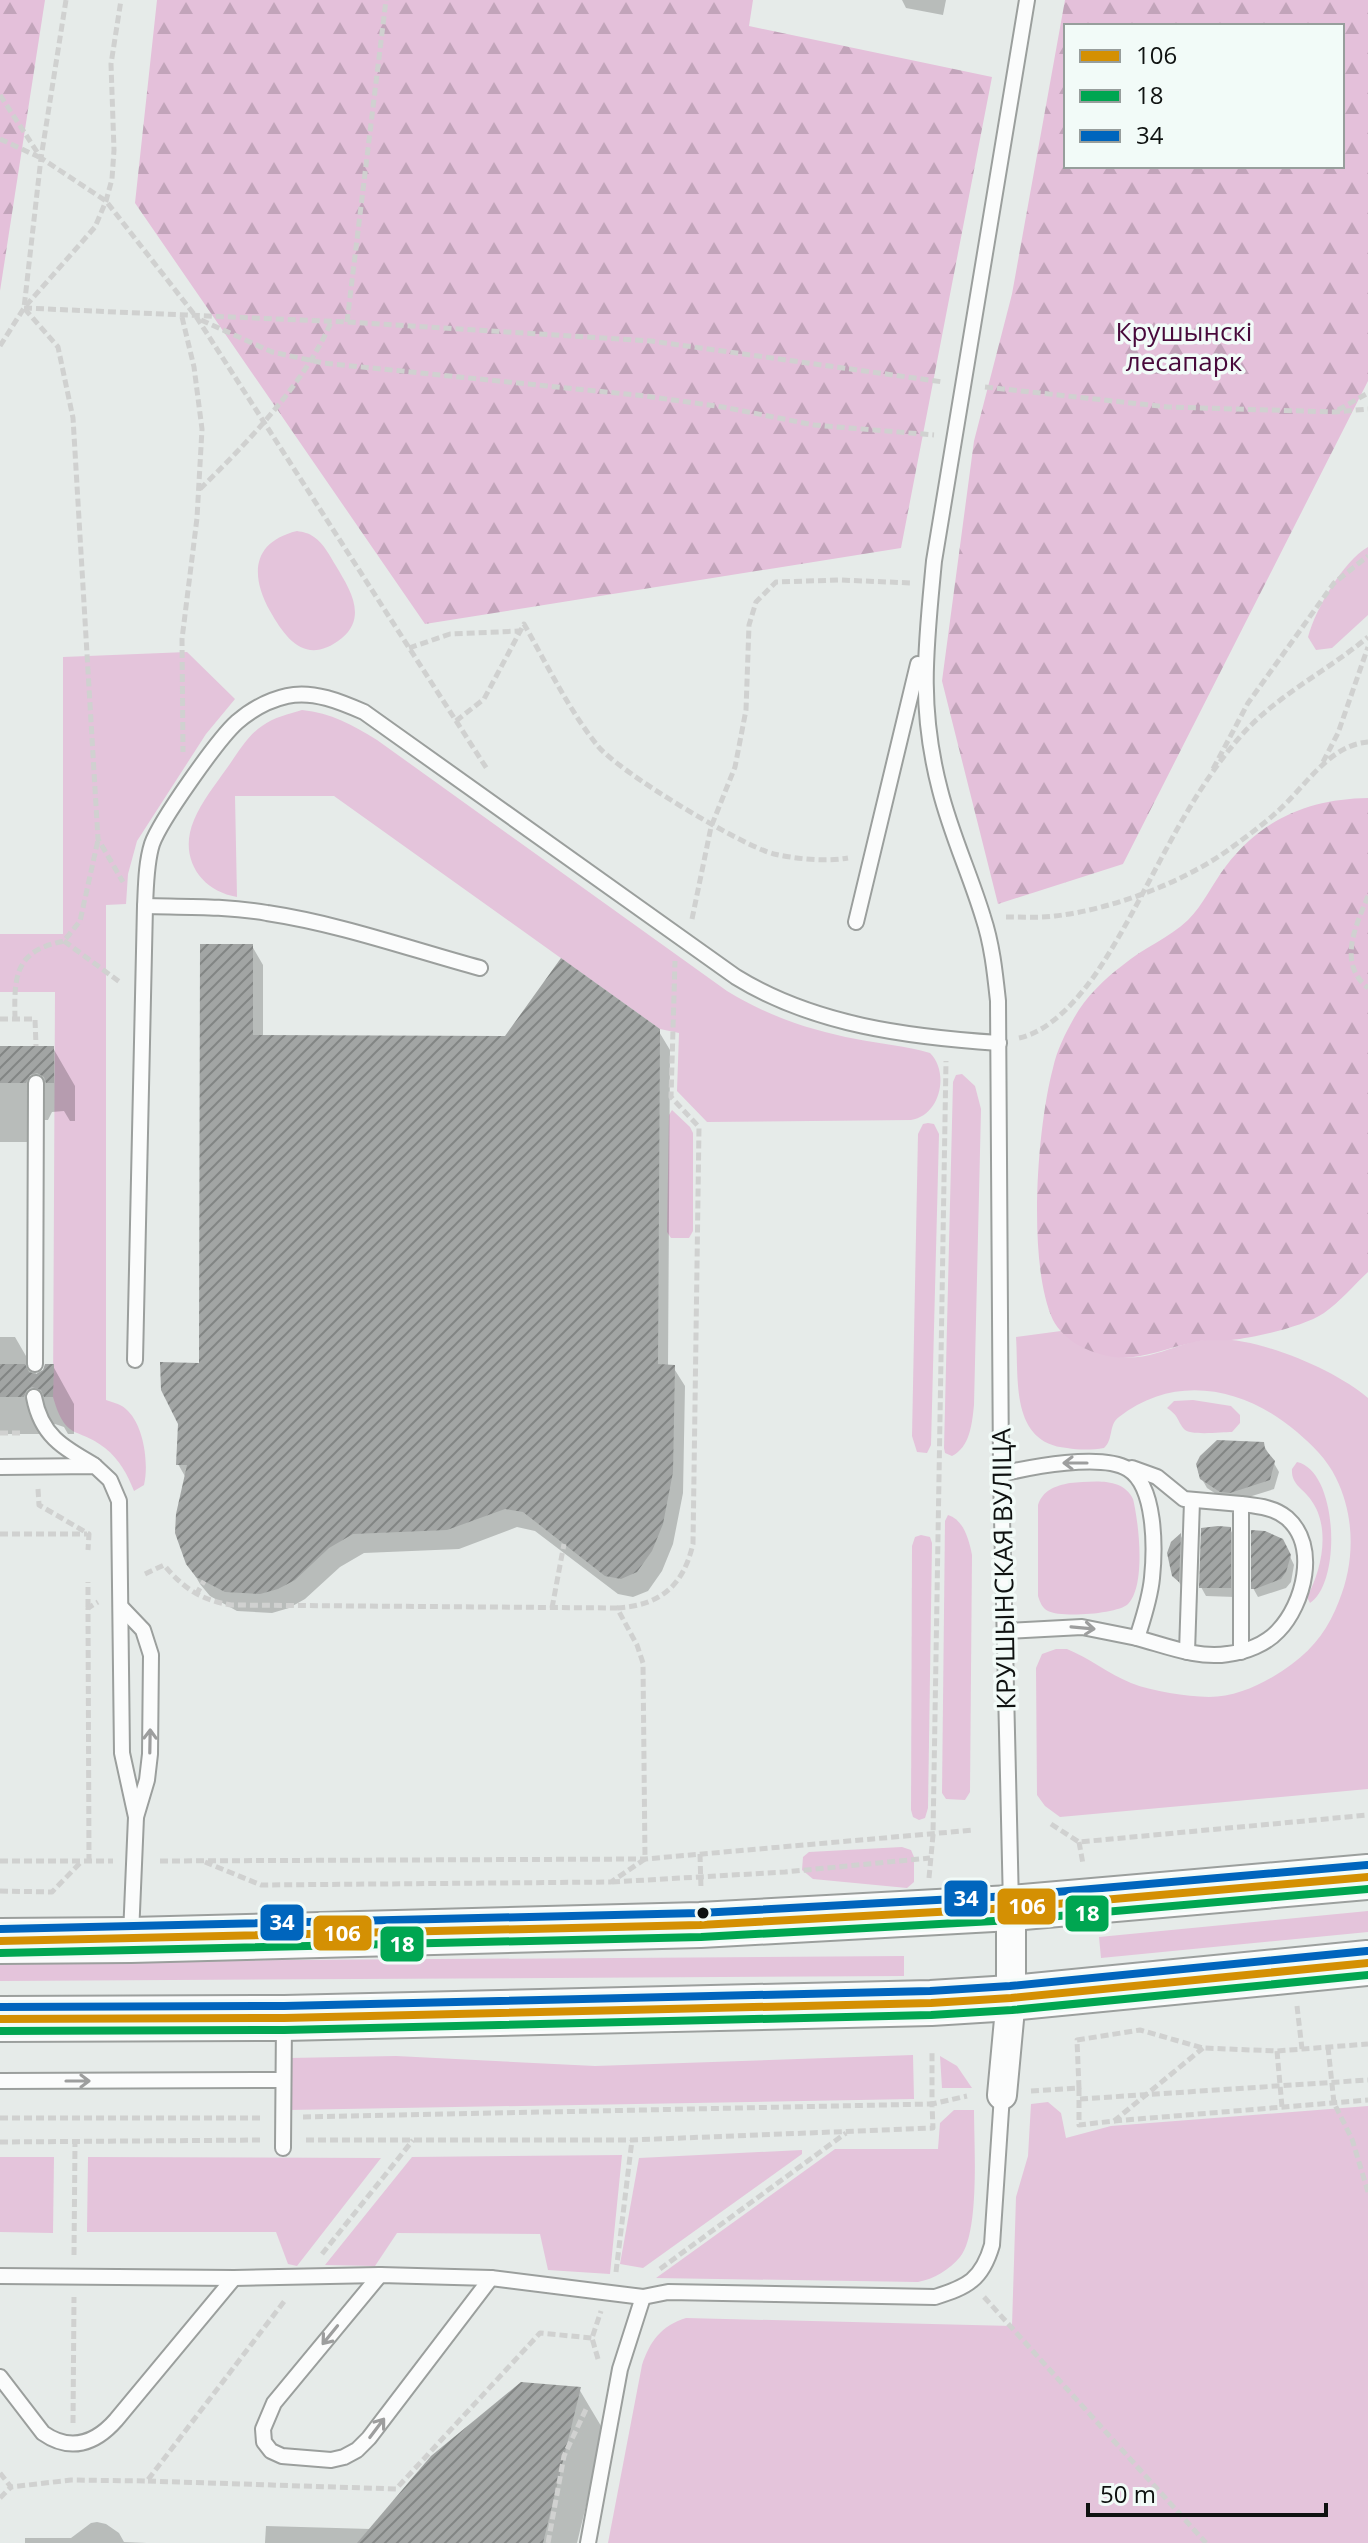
<svg xmlns="http://www.w3.org/2000/svg" width="1368" height="2543" font-family="'Open Sans',sans-serif">
<style>
.green{fill:#e4c4db}
.forest{fill:url(#forest-firs);fill-rule:evenodd}
.shadow{fill:#0003}
.building{fill:url(#building-hatch)}
.lines{fill:none;stroke-linecap:round;stroke-linejoin:round}
.service-casing{stroke:#9b9f9d;stroke-width:18}
.minor-casing{stroke:#9b9f9d;stroke-width:32}
.trunk-casing{stroke:#9b9f9d;stroke-width:48}
.path{stroke:#d0d1d0;stroke-width:5;stroke-dasharray:8 4;stroke-linecap:butt}
.service{stroke:#fbfcfc;stroke-width:14}
.minor{stroke:#fbfcfc;stroke-width:28}
.trunk{stroke:#fbfcfc;stroke-width:44}
.bus-1-casing{stroke:#f2fbf8;stroke-width:14}
.bus-2-casing{stroke:#f2fbf8;stroke-width:14}
.bus-3-casing{stroke:#f2fbf8;stroke-width:14}
.bus-1{stroke:#d49003;stroke-width:8}
.bus-2{stroke:#00a651;stroke-width:8}
.bus-3{stroke:#0065bd;stroke-width:8}
.oneway{stroke:#9d9e9e}
.bus-dot{fill:#0f1211;stroke:#f2fbf8;stroke-width:3}
.labels{text-anchor:middle;stroke-width:7;stroke-linejoin:round;paint-order:stroke}
.park-label{font-size:26px;fill:#48093b;stroke:#f2fbf8}
.street-label{font-size:26px;fill:#0f1211;stroke:#f2fbf8}
.line-badge{stroke:#f2fbf8;stroke-width:3}
.badge-label{font-size:22px;text-anchor:middle;font-weight:bold;fill:#fff}
</style>
<defs>
<pattern id="forest-firs" width="22" height="20" patternUnits="userSpaceOnUse" patternTransform="scale(2)"><rect width="22" height="20" fill="#e4c0da"/><path d="M5 1l3.5 6h-7zM16 11l3.5 6h-7z" fill="#c2a4ba"/></pattern>
<pattern id="building-hatch" width="6" height="6" patternUnits="userSpaceOnUse" patternTransform="scale(2)"><rect width="6" height="6" fill="#a2a5a4"/><path d="M-1 1l2-2M0 6l6-6M5 7l2-2" fill="none" stroke="#828584"/></pattern>
</defs>
<rect width="100%" height="100%" fill="#e6ebe9"/>
<g class="green">
<path d="M297,531C303,532 309,533 314,537C324,544 330,556 336,566C349,588 368,616 342,638C307,666 287,641 270,611C250,575 252,542 297,531Z"/>
<path d="M1368,547V615L1332,648L1316,650L1308,637C1315,610 1343,561 1368,547Z"/>
<path d="M187,652L235,699L206,734L137,841L128,874L126,904L106,905V1400C114,1403 122,1404 128,1411C144,1427 149,1464 144,1485L134,1491C127,1474 120,1460 105,1448C77,1426 66,1442 53,1397L55,992H0V934H63V657Z"/>
<path d="M302,710C331,713 353,725 377,740L727,991C768,1016 809,1030 856,1039C881,1044 906,1046 930,1053C950,1073 940,1116 911,1120L707,1122L677,1091L679,1033L660,1029L334,796H235L237,897C200,891 178,857 194,820C202,801 215,785 227,768C238,753 247,736 262,726C274,717 289,714 302,710Z"/>
<path d="M962,1074L975,1086L981,1109L974,1405C972,1424 970,1447 952,1456L945,1453L944,1448L953,1082L956,1075Z"/>
<polygon points="672,1110 690,1127 693,1133 693,1231 689,1238 671,1238 667,1232 669,1115"/>
<polygon points="928,1123 934,1124 939,1134 931,1445 927,1453 917,1452 912,1436 918,1134 923,1124"/>
<path d="M1061,1331C1087,1354 1122,1364 1157,1353C1172,1349 1187,1342 1204,1340C1250,1333 1333,1368 1368,1398V1789L1060,1817L1045,1806L1037,1795L1036,1668L1042,1654L1056,1649H1067C1089,1658 1109,1674 1131,1683C1154,1692 1185,1696 1209,1697C1239,1697 1269,1681 1292,1664C1315,1647 1329,1627 1339,1601C1355,1562 1355,1516 1336,1478C1327,1459 1312,1445 1297,1432C1246,1388 1176,1372 1119,1417C1108,1425 1114,1439 1104,1448C1092,1450 1079,1450 1067,1448C1010,1443 1019,1379 1016,1337Z"/>
<path d="M1193,1400L1231,1406L1240,1415V1423L1232,1432C1222,1432 1189,1436 1184,1429C1176,1419 1180,1417 1167,1408L1174,1401Z"/>
<path d="M1297,1462C1338,1471 1342,1582 1310,1603L1307,1597C1322,1570 1331,1527 1311,1500C1303,1488 1291,1485 1292,1469Z"/>
<path d="M1070,1483C1091,1482 1122,1476 1133,1499C1139,1523 1146,1586 1128,1604C1118,1614 1061,1618 1048,1611C1042,1608 1040,1602 1038,1596V1505C1043,1490 1055,1486 1070,1483Z"/>
<path d="M948,1515C964,1520 969,1540 972,1555L970,1792L965,1800L946,1799L942,1793L945,1521Z"/>
<polygon points="921,1535 930,1537 932,1543 928,1808 925,1818 919,1820 913,1817 911,1810 912,1546 915,1537"/>
<polygon points="902,1847 911,1850 914,1857 914,1882 907,1888 813,1879 802,1870 803,1857 809,1852"/>
<polygon points="1368,1911 1368,1932 1101,1958 1099,1937"/>
<polygon points="904,1956 904,1976 0,1981 0,1962"/>
<polygon points="913,2055 914,2099 288,2110 289,2058 396,2056 595,2066"/>
<polygon points="940,2056 957,2066 972,2088 942,2088"/>
<path d="M1048,2102L1061,2113L1066,2138L1111,2126L1368,2106V2543H608L642,2365C650,2341 661,2326 686,2318L1012,2326L1016,2197L1028,2156L1031,2104Z"/>
<path d="M954,2110H974C974,2144 980,2233 960,2257C949,2270 934,2279 918,2282L656,2278L835,2149H938L940,2123Z"/>
<polygon points="802,2150 802,2154 643,2268 620,2264 639,2158"/>
<polygon points="622,2155 610,2274 548,2270 540,2234 397,2233 375,2266 325,2265 412,2157"/>
<polygon points="0,2157 54,2157 53,2233 0,2232"/>
<polygon points="88,2157 381,2158 297,2266 288,2264 276,2232 87,2232"/>
</g>
<g class="forest">
<polygon points="0,0 45,0 0,291"/>
<polygon points="157,0 753,0 749,26 992,77 901,548 425,624 135,203"/>
<path d="M1065,0H1368V381L1123,864L998,904L942,681L974,441L1012,294ZM1066,26H1342V166H1066Z"/>
<path d="M1368,798V1272C1354,1285 1340,1302 1324,1313C1303,1327 1256,1337 1231,1340C1219,1341 1207,1339 1195,1342C1149,1352 1125,1370 1078,1345C1069,1340 1058,1330 1053,1320C1027,1264 1037,1128 1053,1068C1057,1050 1065,1034 1074,1018C1085,998 1105,978 1123,965C1143,948 1169,938 1188,920C1203,905 1213,883 1226,866C1263,818 1310,799 1368,798Z"/>
</g>
<g class="shadow">
<polygon points="902,0 946,0 943,15 906,8"/>
<polygon points="252,946 263,965 263,1037 506,1038 658,1030 670,1050 668,1367 673,1367 685,1386 683,1493 673,1544 662,1571 648,1591 633,1597 618,1594 535,1531 517,1527 459,1549 364,1553 340,1567 305,1599 289,1608 272,1613 237,1611 210,1596 200,1584 188,1563 186,1478 178,1464 201,1365"/>
<polygon points="0,1048 53,1048 75,1086 75,1121 70,1121 64,1111 52,1112 48,1120 42,1120 42,1142 0,1142"/>
<polygon points="0,1337 15,1337 37,1375 53,1366 74,1404 74,1434 68,1434 64,1427 55,1424 48,1428 46,1434 0,1434"/>
<polygon points="1263,1444 1279,1472 1274,1489 1236,1501 1227,1501 1207,1488 1198,1472"/>
<polygon points="1230,1529 1235,1538 1235,1597 1206,1596 1201,1587"/>
<polygon points="1181,1536 1185,1544 1183,1588 1174,1575"/>
<polygon points="1287,1550 1294,1565 1291,1582 1286,1588 1258,1597 1253,1588"/>
<polygon points="579,2389 604,2431 577,2543 265,2543 266,2526 371,2529"/>
<polygon points="97,2522 106,2524 119,2533 124,2542 147,2543 25,2543 25,2538 71,2538 91,2523"/>
</g>
<g class="building">
<polygon points="200,944 253,944 253,1035 505,1036 561,958 660,1029 658,1364 675,1365 673,1472 663,1524 652,1551 637,1572 621,1579 605,1576 523,1512 505,1509 447,1530 353,1534 329,1548 295,1580 278,1589 260,1594 225,1592 196,1577 186,1564 175,1533 176,1514 187,1465 176,1465 178,1424 161,1390 160,1362 199,1363"/>
<polygon points="0,1046 54,1046 54,1083 46,1083 44,1077 37,1073 30,1075 26,1083 0,1083"/>
<polygon points="0,1364 25,1364 29,1372 36,1374 43,1370 45,1364 54,1364 53,1397 44,1397 41,1390 32,1387 27,1390 24,1397 0,1397"/>
<polygon points="1217,1440 1264,1442 1265,1449 1275,1461 1270,1480 1230,1493 1220,1492 1200,1479 1196,1464 1200,1456"/>
<polygon points="1218,1526 1231,1527 1231,1588 1199,1588 1201,1528"/>
<polygon points="1251,1530 1265,1531 1283,1539 1291,1555 1286,1572 1281,1579 1255,1589 1251,1589"/>
<polygon points="1181,1533 1179,1582 1172,1576 1167,1553 1171,1542"/>
<polygon points="521,2382 581,2387 543,2543 357,2543 431,2456"/>
</g>
<g class="lines">
<defs>
<g id="service">
<path d="M145,906C186,907 227,906 267,913C340,924 410,949 480,968"/>
<polyline points="856,922 918,664"/>
<path d="M135,1360L145,906C146,886 146,863 152,844C160,821 218,739 237,722C251,710 269,700 287,696C313,690 341,702 364,712L736,977C814,1025 908,1037 999,1043"/>
<polyline points="35,1364 36,1083"/>
<path d="M34,1397C41,1435 62,1447 94,1465"/>
<polyline points="0,1467 95,1466 110,1480 119,1501 122,1753 136,1817 131,1935"/>
<polyline points="1132,1468 1157,1477 1184,1499 1241,1504 1241,1652"/>
<path d="M1001,1474C1031,1467 1101,1453 1128,1469C1156,1486 1155,1549 1152,1578C1150,1599 1143,1619 1137,1638L1082,1627L1006,1631"/>
<polyline points="121,1607 143,1630 151,1655 150,1754 147,1780 136,1817"/>
<path d="M1137,1638C1167,1646 1198,1659 1228,1654C1246,1652 1266,1644 1278,1631C1304,1604 1319,1546 1287,1518C1274,1507 1257,1506 1241,1504"/>
<polyline points="1187,1652 1192,1501"/>
<path d="M1011,1905L1001,1474L998,1001C995,973 992,944 983,917C970,874 951,834 940,790C918,706 926,646 934,561L1027,0"/>
<polyline points="0,2081 283,2080"/>
<polyline points="283,2148 284,2021"/>
<polyline points="380,2275 274,2403 263,2429 264,2442 271,2451 282,2456 331,2460 344,2457 357,2450 369,2438 491,2278"/>
<polyline points="0,2276 234,2278 380,2275 491,2278 643,2297"/>
<path d="M0,2377L43,2433C70,2452 95,2444 116,2420L234,2278"/>
<path d="M588,2543L620,2369L643,2297L668,2292L935,2297C967,2287 982,2280 992,2245L1002,2095"/>
</g>
<polyline id="minor" points="1002,2095 1011,1998 1011,1908"/>
<g id="trunk">
<polyline points="0,1941 131,1940 700,1925 1011,1908 1368,1877"/>
<polyline points="0,2019 284,2018 931,2003 1011,1998 1368,1963"/>
</g>
</defs>
<use href="#service" class="service-casing"/>
<use href="#minor" class="minor-casing"/>
<use href="#trunk" class="trunk-casing"/>
<g class="path">
<polyline points="66,0 41,158 24,308 58,347 73,418 98,839 123,882"/>
<polyline points="0,95 41,158 106,201 197,318 487,769"/>
<polyline points="0,139 39,157"/>
<polyline points="24,308 347,322 651,341 943,382"/>
<polyline points="182,317 194,367 202,429 197,518 182,639 183,752"/>
<polyline points="201,320 272,352 323,363 645,396 723,407 814,425 934,435"/>
<polyline points="347,322 386,0"/>
<polyline points="0,346 24,308 95,227 106,201 112,179 114,150 111,64 121,0"/>
<polyline points="985,387 1168,407 1335,412 1368,409"/>
<polyline points="1338,410 1368,393"/>
<path d="M200,489C247,443 306,382 331,322"/>
<polyline points="409,648 450,634 519,631"/>
<path d="M456,721L484,699L524,624C546,663 569,710 597,745C617,771 742,846 774,854C797,859 825,862 848,858"/>
<polyline points="1323,762 1338,733 1368,647"/>
<polyline points="1213,769 1248,703 1334,583 1368,556"/>
<path d="M1368,896C1356,926 1337,963 1368,988"/>
<path d="M1006,917C1022,917 1039,918 1055,916C1114,909 1188,881 1235,845C1250,834 1265,823 1278,811C1305,787 1329,745 1368,742"/>
<polyline points="692,919 711,827 735,767 746,710 749,625 756,602 776,582 841,580 911,583"/>
<polyline points="64,941 121,983"/>
<polyline points="0,1019 35,1019 36,1046"/>
<path d="M15,1019C14,975 15,951 64,941L80,921L98,840"/>
<path d="M1019,1038C1051,1031 1079,998 1097,972C1147,897 1179,807 1239,738C1275,696 1326,672 1368,637"/>
<polyline points="0,1433 23,1433"/>
<polyline points="38,1489 39,1505 89,1534 88,1550"/>
<polyline points="0,1534 87,1534"/>
<path d="M145,1574L164,1565C183,1588 201,1600 231,1605L617,1608L637,1645L643,1663L645,1859L611,1882L261,1885L205,1862"/>
<polyline points="196,1595 204,1581"/>
<polyline points="88,1607 88,1582"/>
<polyline points="552,1608 564,1544"/>
<path d="M617,1608C661,1605 683,1586 693,1544L699,1127L671,1097L675,961"/>
<polyline points="1051,1824 1079,1842 1368,1815"/>
<polyline points="1079,1842 1083,1864"/>
<polyline points="700,1854 701,1889"/>
<polyline points="0,1861 113,1861"/>
<polyline points="160,1861 645,1859 974,1830"/>
<polyline points="89,1862 88,1608 98,1602"/>
<polyline points="929,1878 933,1835 946,1061"/>
<polyline points="612,1882 785,1872 930,1858"/>
<polyline points="0,1891 52,1892 81,1862"/>
<polyline points="1297,2006 1302,2049"/>
<polyline points="1328,2047 1334,2103 1352,2139 1368,2192"/>
<polyline points="1277,2051 1282,2107"/>
<polyline points="1079,2088 1079,2125 1114,2121 1203,2048"/>
<polyline points="1031,2091 1079,2088 1077,2040 1140,2030 1203,2048 1277,2051 1368,2044"/>
<polyline points="1080,2099 1368,2080"/>
<polyline points="303,2117 932,2104 932,2050"/>
<polyline points="0,2118 261,2118"/>
<polyline points="1114,2121 1368,2100"/>
<polyline points="306,2140 632,2140 933,2128 932,2104 967,2096"/>
<polyline points="0,2142 264,2140"/>
<polyline points="322,2254 413,2140"/>
<polyline points="74,2255 75,2142"/>
<polyline points="660,2269 846,2133"/>
<polyline points="616,2272 632,2140"/>
<polyline points="984,2297 1206,2543"/>
<polyline points="598,2359 592,2338 601,2311"/>
<polyline points="73,2423 74,2297"/>
<polyline points="0,2473 11,2487 71,2480 147,2481 286,2299"/>
<polyline points="148,2481 396,2489 540,2333 592,2338"/>
<polyline points="0,2498 11,2487"/>
<polyline points="548,2543 564,2456 587,2407"/>
</g>
<use href="#service" class="service"/>
<use href="#minor" class="minor"/>
<use href="#trunk" class="trunk"/>
<defs>
<g id="bus-1">
<polyline points="0,1941 700,1925 1011,1908 1368,1877"/>
<polyline points="0,2019 284,2018 931,2003 1011,1998 1368,1963"/>
</g>
<g id="bus-2">
<polyline points="0,1953 701,1937 1012,1920 1368,1889"/>
<polyline points="0,2031 284,2030 931,2015 1012,2010 1368,1975"/>
</g>
<g id="bus-3">
<polyline points="0,1929 700,1913 1010,1896 1367,1865"/>
<polyline points="0,2007 284,2006 930,1991 1010,1986 1367,1951"/>
</g>
</defs>
<use href="#bus-1" class="bus-1-casing"/>
<use href="#bus-2" class="bus-2-casing"/>
<use href="#bus-3" class="bus-3-casing"/>
<use href="#bus-1" class="bus-1"/>
<use href="#bus-2" class="bus-2"/>
<use href="#bus-3" class="bus-3"/>
</g>
<defs><path id="oneway-shaft" d="M-6 0H5M1.5-3L5.5 0L1.5 3" fill="none" stroke-width="1.6" stroke-linecap="round" stroke-linejoin="round" transform="scale(2)"/></defs>
<g class="oneway">
<use href="#oneway-shaft" transform="translate(1075 1463) rotate(180)"/>
<use href="#oneway-shaft" transform="translate(1083 1628) rotate(5)"/>
<use href="#oneway-shaft" transform="translate(150 1741) rotate(-89)"/>
<use href="#oneway-shaft" transform="translate(78 2081)"/>
<use href="#oneway-shaft" transform="translate(330 2335) rotate(129)"/>
<use href="#oneway-shaft" transform="translate(377 2428) rotate(-53)"/>
</g>
<circle class="bus-dot" cx="703" cy="1913" r="7"/>
<g class="labels">
<g class="park-label">
<text x="1184" y="341">Крушынскі<tspan x="1184" dy="30">лесапарк</tspan></text>
</g>
<g class="street-label">
<text transform="translate(1004 1569) rotate(-91)" y="9">КРУШЫНСКАЯ ВУЛІЦА</text>
</g>
</g>
<g class="line-badge">
<rect x="943" y="1879" width="46" height="39" rx="8" fill="#0065bd"/>
<rect x="996" y="1887" width="61" height="39" rx="8" fill="#d49003"/>
<rect x="1064" y="1894" width="46" height="39" rx="8" fill="#00a651"/>
<rect x="259" y="1903" width="46" height="39" rx="8" fill="#0065bd"/>
<rect x="312" y="1914" width="61" height="38" rx="8" fill="#d49003"/>
<rect x="379" y="1925" width="46" height="38" rx="8" fill="#00a651"/>
</g>
<g class="badge-label">
<text x="966" y="1906">34</text>
<text x="1027" y="1914">106</text>
<text x="1087" y="1921">18</text>
<text x="282" y="1930">34</text>
<text x="342" y="1941">106</text>
<text x="402" y="1952">18</text>
</g>
<rect x="1064" y="24" width="280" height="144" fill="#f2fbf8" stroke="#979e9c" stroke-width="2"/>
<rect x="1080" y="50" width="40" height="12" fill="#d49003" stroke="#979e9c" stroke-width="2"/>
<text x="1136" y="64" font-size="24" fill="#0f1211">106</text>
<rect x="1080" y="90" width="40" height="12" fill="#00a651" stroke="#979e9c" stroke-width="2"/>
<text x="1136" y="104" font-size="24" fill="#0f1211">18</text>
<rect x="1080" y="130" width="40" height="12" fill="#0065bd" stroke="#979e9c" stroke-width="2"/>
<text x="1136" y="144" font-size="24" fill="#0f1211">34</text>
<path d="M1088 2503v12h238v-12" fill="none" stroke="#0f1211" stroke-width="4"/>
<text x="1100" y="2503" font-size="24" fill="#0f1211" stroke="#f2fbf8" stroke-width="6" paint-order="stroke">50 m</text>
</svg>
